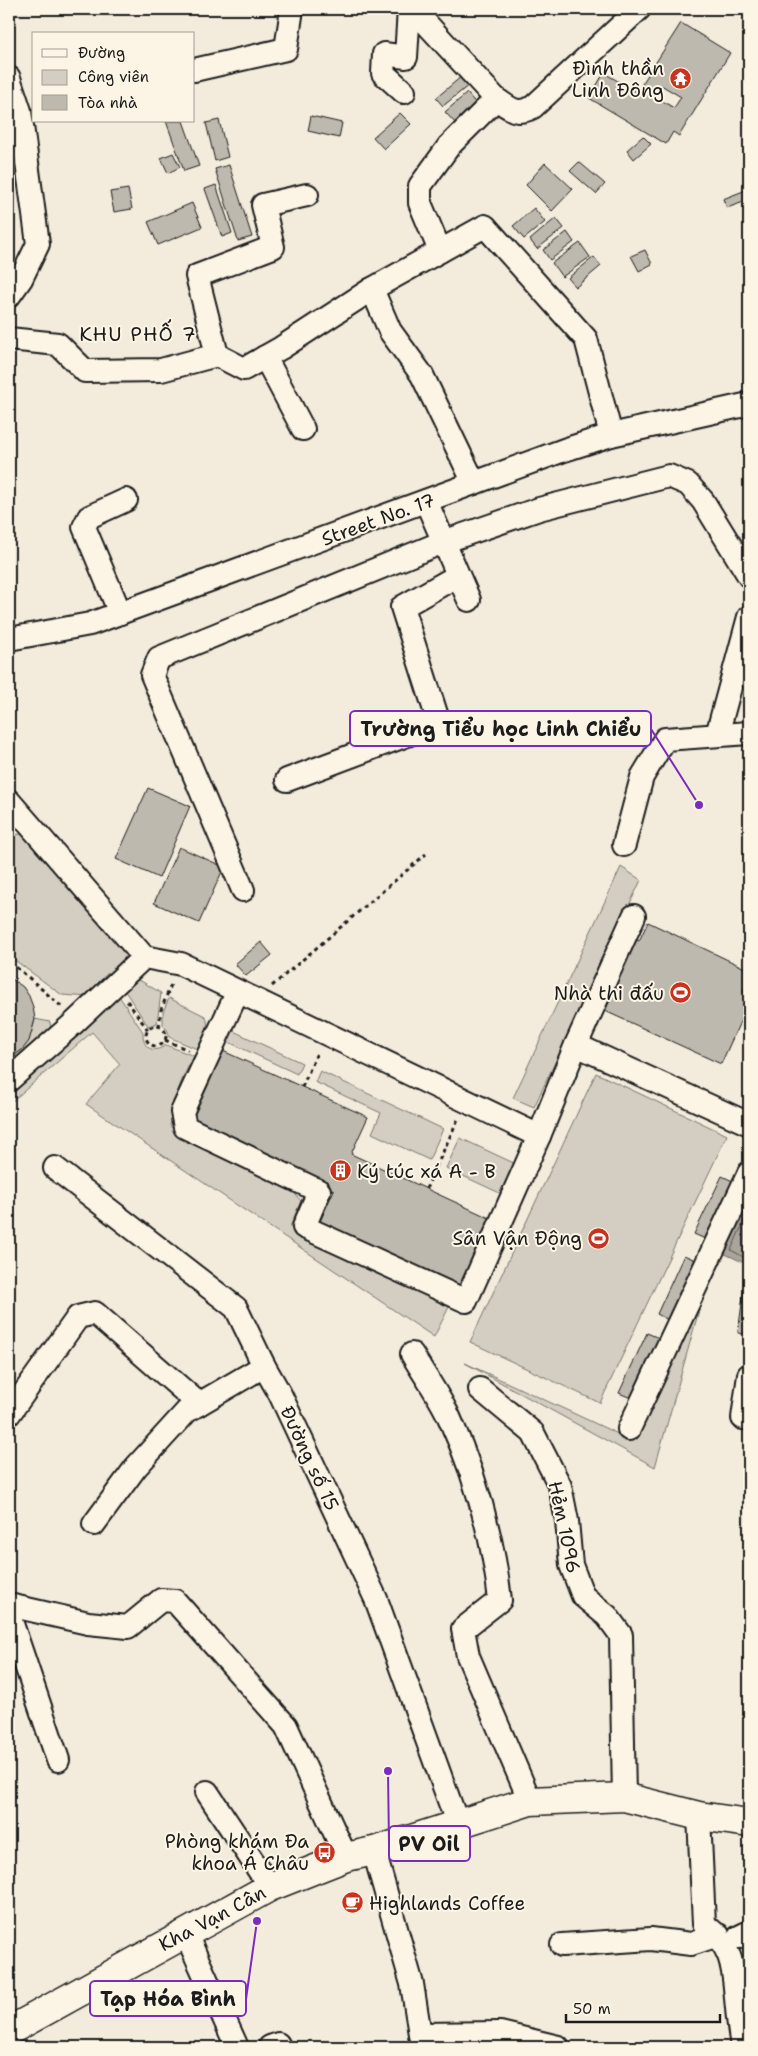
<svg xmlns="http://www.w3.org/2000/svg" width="758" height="2056" font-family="'Shantell Sans',sans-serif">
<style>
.green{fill:#d3cec1;stroke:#78756e}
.water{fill:#aaa59b;stroke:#716e68}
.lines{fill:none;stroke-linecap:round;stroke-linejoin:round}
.shore{stroke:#55534f;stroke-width:1}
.building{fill:#beb9ae;stroke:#1c1c1c;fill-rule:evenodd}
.minor-casing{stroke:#1c1c1c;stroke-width:26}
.major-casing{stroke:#1c1c1c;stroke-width:31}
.path{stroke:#1c1c1c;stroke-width:3;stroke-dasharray:4 4;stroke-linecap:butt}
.minor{stroke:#fcf5e5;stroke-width:22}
.major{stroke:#fcf5e5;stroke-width:28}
.labels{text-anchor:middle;stroke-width:4;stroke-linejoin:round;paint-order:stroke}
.poi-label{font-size:19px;fill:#1c1c1c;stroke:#fcf5e5;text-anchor:end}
.street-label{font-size:19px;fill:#1c1c1c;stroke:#fcf5e5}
.neighbourhood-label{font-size:20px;letter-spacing:1px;fill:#1c1c1c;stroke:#fcf5e5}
.leader{fill:none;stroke:#7b2cbf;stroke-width:2}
.callout-dot{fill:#7b2cbf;stroke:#fcf5e5;stroke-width:2}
.callout{fill:#fcf5e5;stroke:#7b2cbf;stroke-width:2}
.callout-label{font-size:20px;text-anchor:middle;font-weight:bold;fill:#1c1c1c}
</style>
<rect width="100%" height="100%" fill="#f3ecdd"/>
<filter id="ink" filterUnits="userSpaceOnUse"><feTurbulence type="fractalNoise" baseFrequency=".02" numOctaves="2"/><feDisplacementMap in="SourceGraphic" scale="10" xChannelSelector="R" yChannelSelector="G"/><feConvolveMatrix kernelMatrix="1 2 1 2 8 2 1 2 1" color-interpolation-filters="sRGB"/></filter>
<g filter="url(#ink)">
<g class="green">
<polygon points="21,834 30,839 126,947 128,963 89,997 62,995 9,956 9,839 14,835"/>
<polygon points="621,867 641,880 534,1107 513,1098"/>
<polygon points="134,980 141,981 161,993 157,1023 148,1026 123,988"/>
<path d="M117,993L143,1032C142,1049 154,1054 166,1045L194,1056C180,1081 174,1098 170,1126L182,1138L290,1188L301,1201L290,1227L451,1303L434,1337L86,1104L120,1064L92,1032L9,1104V1090Z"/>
<path d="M169,998L205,1016C212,1026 202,1039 197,1049L169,1037L168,1031L163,1025V1012Z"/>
<path d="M35,1019L50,1022L51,1029L9,1068V1059C25,1051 32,1036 35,1019Z"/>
<polygon points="227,1028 302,1063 297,1074 222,1039"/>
<polygon points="320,1071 443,1129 429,1160 372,1133 381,1113 315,1082"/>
<polygon points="596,1073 727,1135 600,1403 470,1342"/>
<polygon points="460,1138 518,1165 504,1195 446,1168"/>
<polygon points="712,1264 655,1467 465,1363 633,1441"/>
</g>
<polygon class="water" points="749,1198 749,1265 723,1253"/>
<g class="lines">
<polyline class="shore" points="749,1210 731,1250 749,1260"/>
</g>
<g class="building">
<path d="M681,23L730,53L679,136L673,132L666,144L589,98L604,73L637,92ZM661,85L681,97L674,108L654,96Z"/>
<polygon points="462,76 469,85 443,106 436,98"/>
<polygon points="467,93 479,107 458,126 445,112"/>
<polygon points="400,113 411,124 384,149 373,137"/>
<polygon points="311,116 342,123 339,138 308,131"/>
<polygon points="219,120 228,157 215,161 206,123"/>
<polygon points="166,121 183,121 199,166 184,171"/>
<polygon points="643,136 651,144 634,159 627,150"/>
<polygon points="173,153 180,167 168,173 161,158"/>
<polygon points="579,162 605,184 596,194 570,171"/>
<polygon points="545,163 573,189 552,211 526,185"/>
<polygon points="229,165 252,237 238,241 215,169"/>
<polygon points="216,185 232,233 222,237 205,189"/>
<polygon points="128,189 132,209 114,212 110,192"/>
<polygon points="746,190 749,200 727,208 723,199"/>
<polygon points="192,203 202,227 158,245 148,222"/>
<polygon points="534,208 545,222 524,239 513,226"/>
<polygon points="556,218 564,228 537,249 530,240"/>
<polygon points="567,232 574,242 550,260 543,250"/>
<polygon points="580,243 590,257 562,277 552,263"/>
<polygon points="645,250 652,264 639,271 631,256"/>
<polygon points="594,257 601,266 576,287 568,278"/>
<polygon points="148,788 190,806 159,878 116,859"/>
<polygon points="179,847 224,867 199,923 154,903"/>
<polygon points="648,922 749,970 749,978 743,992 749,995 749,1002 721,1064 605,1011 614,991 609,989 633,938 639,941"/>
<polygon points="261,942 272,955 246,976 235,964"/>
<polygon points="9,977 23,987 29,996 33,1007 35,1019 29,1041 22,1050 9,1059"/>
<polygon points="223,1051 368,1117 351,1154 496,1221 462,1294 317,1228 334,1190 190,1124"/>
<polygon points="722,1176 739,1184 712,1242 694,1234"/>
<polygon points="684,1255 702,1263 674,1323 657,1314"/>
<polygon points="746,1273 749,1273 749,1335 738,1333"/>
<polygon points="647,1333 666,1341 638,1401 619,1393"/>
</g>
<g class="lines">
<defs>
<g id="minor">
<polyline points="413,9 496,99 449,146 420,186 420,203 440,251"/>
<polyline points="194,70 286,49 292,9"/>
<polyline points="9,78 20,111 38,244 21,279 9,296"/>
<polyline points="404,92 383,73 384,54 406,57 409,9"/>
<path d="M496,99C510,108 516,116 533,107L639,9"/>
<polyline points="372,289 390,331 422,375 474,483"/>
<polyline points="9,339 58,344 85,371 161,370 217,355 244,369 281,348 372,289 485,226 586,339 611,435"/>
<polyline points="217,355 197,276 273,247 263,205 307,195"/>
<polyline points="265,357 303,429"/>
<polyline points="426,501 469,600"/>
<polyline points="120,613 84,527 89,517 126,500"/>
<polyline points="9,639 90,624 564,450 611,435 749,404"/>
<polyline points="717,735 749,617"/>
<polyline points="287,780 439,723 402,607 457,576"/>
<polyline points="9,801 144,957 181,964 539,1136 466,1301 304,1227 319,1191 185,1127 182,1112 237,993"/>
<polyline points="624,845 642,777 665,739 749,733"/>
<polyline points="243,890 152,675 159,658 443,542 539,509 669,476 688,484 703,501 749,576"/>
<polyline points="576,1045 749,1124"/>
<polyline points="9,1080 74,1023 144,957"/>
<polyline points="539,1136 576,1045 634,916"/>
<polyline points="55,1168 236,1308 264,1366 280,1394 376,1599 458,1825"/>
<path d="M412,1354C424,1375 439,1395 449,1417C475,1474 493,1538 500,1600L463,1629L468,1656L530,1801"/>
<polyline points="749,1375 743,1418 749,1419"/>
<polyline points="480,1389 533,1433 560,1486 567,1521 571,1565 583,1596 607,1616 621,1635 624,1797"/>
<polyline points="9,1414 78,1317 95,1313 199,1404"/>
<polyline points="629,1429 749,1173"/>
<polyline points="94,1524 136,1467 187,1411 264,1366"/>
<polyline points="9,1605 88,1623 128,1627 161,1600 175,1601 286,1726 346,1857"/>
<polyline points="9,1615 58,1760"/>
<polyline points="207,1792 270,1887"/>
<path d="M699,1816L704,1924C736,1949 733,1972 737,2008C738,2021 740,2034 742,2047"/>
<polyline points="374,1851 412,1984 422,2047"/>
<polyline points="185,1932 237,2047"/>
<polyline points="739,1937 749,1932"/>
<polyline points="562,1945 651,1939 691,1944 718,1935"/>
<polyline points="420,2034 500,2033 558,2047"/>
<polyline points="270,2047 278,2044 279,2047"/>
</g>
<polyline id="major" points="9,2031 270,1887 346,1857 374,1851 530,1801 624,1797 699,1816 749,1823"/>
</defs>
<use href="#minor" class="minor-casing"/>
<use href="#major" class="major-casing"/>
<g class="path">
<polyline points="9,963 20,970 62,1007"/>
<polyline points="272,986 426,854"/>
<polyline points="127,1001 148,1030"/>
<circle cx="156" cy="1036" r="10"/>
<polyline points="159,1027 161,1010 172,982"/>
<polyline points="165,1040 188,1050"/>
<polyline points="302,1087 317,1053"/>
<polyline points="426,1189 458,1119"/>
</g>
<use href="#minor" class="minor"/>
<use href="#major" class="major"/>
</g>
</g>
<defs>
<symbol id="temple-disc" viewBox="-11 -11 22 22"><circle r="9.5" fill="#c8321e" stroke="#fcf5e5"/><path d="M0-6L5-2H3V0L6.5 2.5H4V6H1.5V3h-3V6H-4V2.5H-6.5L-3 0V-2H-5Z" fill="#fff"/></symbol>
<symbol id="stadium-disc" viewBox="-11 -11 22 22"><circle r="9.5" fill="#c8321e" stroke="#fcf5e5"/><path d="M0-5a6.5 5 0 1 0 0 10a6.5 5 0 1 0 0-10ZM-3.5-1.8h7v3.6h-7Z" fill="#fff"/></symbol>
<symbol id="building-disc" viewBox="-11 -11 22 22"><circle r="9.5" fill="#c8321e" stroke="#fcf5e5"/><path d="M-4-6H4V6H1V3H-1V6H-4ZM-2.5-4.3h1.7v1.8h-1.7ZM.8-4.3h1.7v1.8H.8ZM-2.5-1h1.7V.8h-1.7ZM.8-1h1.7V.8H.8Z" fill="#fff"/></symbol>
<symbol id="bus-disc" viewBox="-11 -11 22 22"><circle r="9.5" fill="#c8321e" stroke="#fcf5e5"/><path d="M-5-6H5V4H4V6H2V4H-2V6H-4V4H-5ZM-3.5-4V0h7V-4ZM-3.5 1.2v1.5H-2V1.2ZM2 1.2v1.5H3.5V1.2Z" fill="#fff"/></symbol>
<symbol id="cafe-disc" viewBox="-11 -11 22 22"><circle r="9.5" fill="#c8321e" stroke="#fcf5e5"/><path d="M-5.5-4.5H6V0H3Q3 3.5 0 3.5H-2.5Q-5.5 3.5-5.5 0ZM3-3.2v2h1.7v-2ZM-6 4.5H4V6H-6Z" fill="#fff"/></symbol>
</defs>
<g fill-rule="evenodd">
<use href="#temple-disc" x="668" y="66" width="25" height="25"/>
<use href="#stadium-disc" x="668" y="980" width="25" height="25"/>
<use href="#building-disc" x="328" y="1158" width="25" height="25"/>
<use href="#stadium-disc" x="586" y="1226" width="25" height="25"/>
<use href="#bus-disc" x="312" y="1840" width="25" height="25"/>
<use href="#cafe-disc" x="340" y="1890" width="25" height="25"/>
</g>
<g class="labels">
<g class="poi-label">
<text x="664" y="75">Đình thần<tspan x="664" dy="22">Linh Đông</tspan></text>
<text x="664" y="1000">Nhà thi đấu</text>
<text x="357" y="1178" text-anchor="start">Ký túc xá A - B</text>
<text x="582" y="1245">Sân Vận Động</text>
<text x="309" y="1848">Phòng khám Đa<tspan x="309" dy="22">khoa Á Châu</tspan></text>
<text x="369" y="1910" text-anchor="start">Highlands Coffee</text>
</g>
<g class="street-label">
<text transform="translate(378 519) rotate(-20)" y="7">Street No. 17</text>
<text transform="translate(310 1458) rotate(65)" y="7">Đường số 15</text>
<text transform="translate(565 1527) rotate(78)" y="7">Hẻm 1096</text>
<text transform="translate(212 1918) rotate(-28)" y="7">Kha Vạn Cân</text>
</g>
<g class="neighbourhood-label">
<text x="138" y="341">KHU PHỐ 7</text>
</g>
</g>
<path class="leader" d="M699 805L651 729M388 1771L389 1844M257 1921L246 1999"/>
<g class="callout-dot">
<circle cx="699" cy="805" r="5"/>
<circle cx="388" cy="1771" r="5"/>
<circle cx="257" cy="1921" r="5"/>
</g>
<g class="callout">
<rect x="350" y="711" width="301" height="35" rx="5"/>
<rect x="389" y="1826" width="81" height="35" rx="5"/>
<rect x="90" y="1981" width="156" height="35" rx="5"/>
</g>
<g class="callout-label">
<text x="501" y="736">Trường Tiểu học Linh Chiểu</text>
<text x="429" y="1851">PV Oil</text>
<text x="168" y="2006">Tạp Hóa Bình</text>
</g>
<rect width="758" height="2056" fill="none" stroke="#fcf5e5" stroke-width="30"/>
<rect x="15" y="15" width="728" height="2026" fill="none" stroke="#1c1c1c" stroke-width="2" filter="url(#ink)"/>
<rect x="32" y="32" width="162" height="90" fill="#fcf5e5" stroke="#a29e95"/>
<rect x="42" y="49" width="25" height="8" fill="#fcf5e5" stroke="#a29e95"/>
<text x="78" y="58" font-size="15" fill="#1c1c1c">Đường</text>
<rect x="42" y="70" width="25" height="15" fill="#d3cec1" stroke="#a29e95"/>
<text x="78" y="82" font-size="15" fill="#1c1c1c">Công viên</text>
<rect x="42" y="95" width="25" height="15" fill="#beb9ae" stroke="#a29e95"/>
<text x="78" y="108" font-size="15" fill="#1c1c1c">Tòa nhà</text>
<path d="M566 2014v8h154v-8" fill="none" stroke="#1c1c1c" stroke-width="2.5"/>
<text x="573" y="2014" font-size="15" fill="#1c1c1c" stroke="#fcf5e5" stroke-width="4" paint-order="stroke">50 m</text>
</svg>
